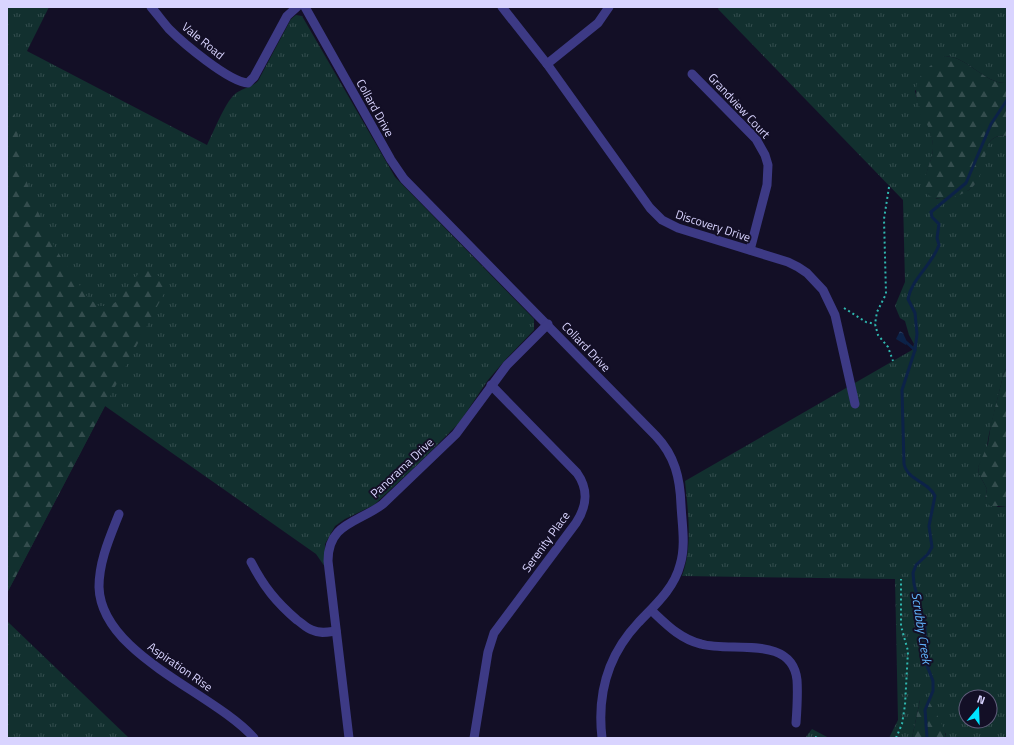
<svg xmlns="http://www.w3.org/2000/svg" width="1014" height="745" font-family="'Titillium Web',sans-serif">
<style>
.grass{fill:url(#grass-tufts);fill-rule:evenodd}
.forest{fill:url(#forest-firs)}
.water{fill:url(#water-ripples)}
.lines{fill:none;stroke-linecap:round;stroke-linejoin:round}
.stream{stroke:#0c2248;stroke-width:3}
.path{stroke:#2fb8b0;stroke-width:2;stroke-dasharray:2 3;stroke-linecap:butt}
.street{stroke:#3d3a85;stroke-width:9}
.labels{text-anchor:middle;stroke-width:4;stroke-linejoin:round;paint-order:stroke}
.street-label{font-size:12px;fill:#d9d4ff;stroke:#130f26}
.water-label{font-size:13px;font-style:italic;fill:#62b6ff;stroke:#130f26}
</style>
<defs>
<pattern id="grass-tufts" width="24" height="20" patternUnits="userSpaceOnUse"><rect width="24" height="20" fill="#12302f"/><path d="M3 7l-1-3M5 7V3M7 7l1-3M15 17l-1-3M17 17v-4M19 17l1-3" fill="none" stroke="#344d4e"/></pattern>
<pattern id="forest-firs" width="22" height="20" patternUnits="userSpaceOnUse"><rect width="22" height="20" fill="#12302f"/><path d="M5 1l3.5 6h-7zM16 11l3.5 6h-7z" fill="#344d4e"/></pattern>
<pattern id="water-ripples" width="26" height="14" patternUnits="userSpaceOnUse"><rect width="26" height="14" fill="#0c2248"/><path d="M2 4q2-2 4 0t4 0M15 11q2-2 4 0t4 0" fill="none" stroke="#2f4163"/></pattern>
</defs>
<rect width="100%" height="100%" fill="#130f26"/>
<g class="grass">
<path d="M7,7H49L27,51L207,145C213,133 225,103 234,95C241,88 251,88 258,81L291,19L296,15L302,16L395,177L534,319V330L506,359L488,380L459,423L419,463L374,505L345,519L335,526L325,544V567L316,554L105,406L7,593Z"/>
<path d="M719,7H1007V83C984,84 969,57 945,56L915,91C919,110 932,126 933,145C934,157 927,167 926,178C925,183 927,189 928,194L937,199H946L969,190L975,184L988,144C993,137 998,135 1007,136V367L1004,372L989,434L986,452L978,467L979,474L987,489L985,499L998,507L1007,506V738H946V734L920,700L912,738H889L898,720L895,579L682,576C693,547 688,511 685,481L912,350L914,344L909,335L905,321L900,318L895,306L905,282L903,200L718,9ZM966,697H990V721H966Z"/>
<polygon points="7,621 129,738 7,738"/>
<polygon points="812,729 829,738 805,738"/>
</g>
<g class="forest">
<path d="M945,56C969,57 984,84 1007,83V136C998,135 993,137 988,144C985,156 983,173 975,184C968,195 936,206 927,193C919,180 934,160 933,146C932,118 899,93 928,68C933,63 938,59 945,56Z"/>
<polygon points="7,79 26,179 32,199 55,248 88,298 99,306 110,306 117,301 143,268 170,282 7,593"/>
<polygon points="1007,367 1007,506 991,506 987,504 985,499 987,489 979,474 978,467 988,444 991,424 1004,372"/>
<path d="M924,697C931,701 946,730 946,738H912L920,700Z"/>
</g>
<polygon class="water" points="900,331 903,333 907,342 906,345 896,339"/>
<g class="lines">
<g class="stream">
<polyline points="906,342 915,350"/>
<path d="M927,738L925,710L933,691V681L926,663L925,626L914,584L913,573L916,565L928,554L932,547L929,526L935,496C928,481 908,481 904,464L902,390L915,350L917,334L915,313L908,299C912,278 932,265 939,245L937,238L939,224L932,217L931,212L966,183L991,124L1007,100"/>
</g>
<g class="path">
<polyline points="889,187 884,219 886,294 877,312 875,324 878,335 888,347 893,361"/>
<polyline points="844,308 866,322 875,324"/>
<polyline points="815,737 818,738"/>
<polyline points="896,738 902,724 905,705 908,651 901,626 901,579"/>
</g>
<g class="street">
<path d="M151,7C157,14 163,22 169,29C183,43 229,82 248,83L254,77L287,16L297,7"/>
<path d="M305,7L391,160L404,179L656,436C675,456 680,478 681,505C682,525 686,546 680,565C674,589 654,606 638,623C608,655 597,695 602,738"/>
<polyline points="502,7 547,64 650,208 662,220 678,228 788,262 798,267 807,273 823,290 835,315 855,404"/>
<polyline points="547,64 598,23 609,7"/>
<polyline points="692,74 756,139 765,155 768,165 767,185 750,250"/>
<path d="M119,514C110,537 99,561 99,587C101,655 213,692 254,738"/>
<path d="M251,562C264,587 276,602 297,620C302,623 306,628 312,630C320,634 328,632 336,631"/>
<path d="M651,610C666,624 680,639 701,644C731,653 792,634 797,680C798,694 797,709 796,723"/>
<path d="M349,738L328,561C328,523 358,523 383,504L456,434L507,365L548,324"/>
<path d="M474,738L488,652L494,633L576,523C587,506 589,490 577,473L491,385"/>
</g>
</g>
<g class="labels">
<g class="street-label">
<text transform="translate(203 41) rotate(39)" y="4">Vale Road</text>
<text transform="translate(739 106) rotate(47)" y="4">Grandview Court</text>
<text transform="translate(375 108) rotate(61)" y="4">Collard Drive</text>
<text transform="translate(713 226) rotate(18)" y="4">Discovery Drive</text>
<text transform="translate(586 347) rotate(46)" y="4">Collard Drive</text>
<text transform="translate(402 468) rotate(-43)" y="4">Panorama Drive</text>
<text transform="translate(546 542) rotate(-54)" y="4">Serenity Place</text>
<text transform="translate(180 667) rotate(35)" y="4">Aspiration Rise</text>
</g>
<g class="water-label">
<text transform="translate(922 628) rotate(81)" y="5">Scrubby Creek</text>
</g>
</g>
<rect width="1014" height="745" fill="none" stroke="#d9d4ff" stroke-width="16"/>
<g transform="translate(978 709) rotate(19)"><circle r="19" fill="#130f26" stroke="#625e7d"/>
<path d="M0-3L7 15L0 10L-7 15Z" fill="#00e5ff"/>
<text y="-6" font-size="11" font-weight="bold" text-anchor="middle" fill="#d9d4ff">N</text>
</g>
</svg>
